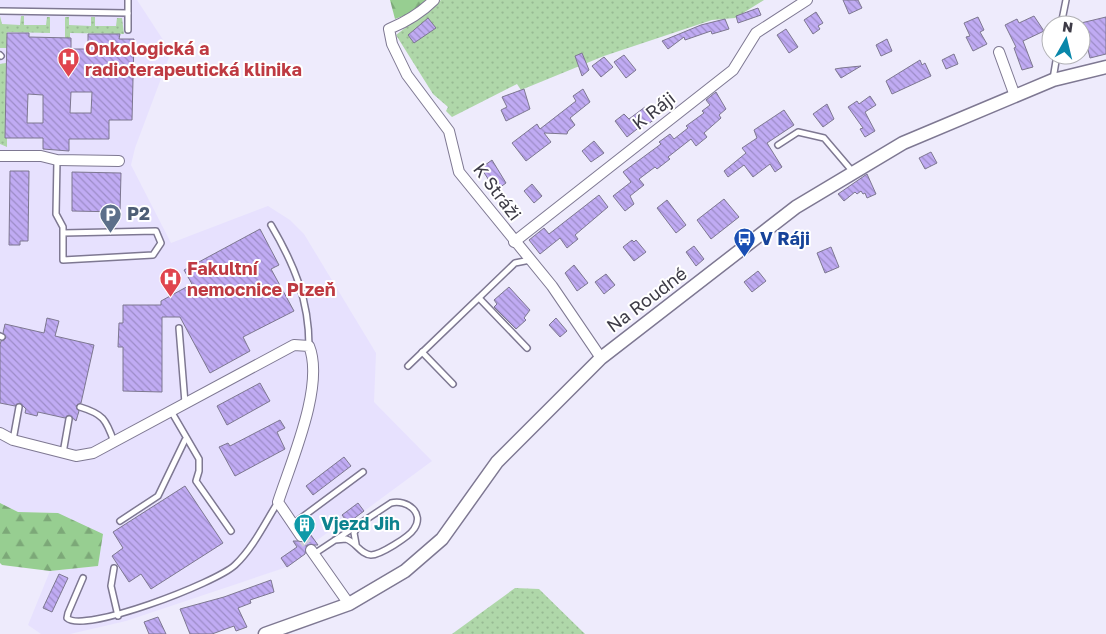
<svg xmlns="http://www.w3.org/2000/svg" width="1106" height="634" font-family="'Golos Text',sans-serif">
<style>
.built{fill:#e7e1fe}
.grass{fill:url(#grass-dots)}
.forest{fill:url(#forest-firs)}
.building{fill:url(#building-back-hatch);stroke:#7d7790;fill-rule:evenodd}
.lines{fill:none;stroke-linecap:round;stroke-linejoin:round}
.minor-tunnel{stroke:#cbc8d8;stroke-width:10;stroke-dasharray:10 5;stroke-linecap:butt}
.service-casing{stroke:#7e7892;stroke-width:8}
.minor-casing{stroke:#7e7892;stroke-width:12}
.tertiary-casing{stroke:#7e7892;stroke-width:15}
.service{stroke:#fff;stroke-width:5}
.minor{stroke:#fff;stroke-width:10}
.tertiary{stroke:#fff;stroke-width:12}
.labels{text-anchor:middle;stroke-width:4;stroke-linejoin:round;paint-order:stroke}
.health-label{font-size:18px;font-weight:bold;fill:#be3a42;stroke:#fff;text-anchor:start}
.street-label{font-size:18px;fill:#3d3b46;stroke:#fff}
.service-label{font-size:18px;font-weight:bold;fill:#4e5e75;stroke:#fff;text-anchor:start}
.transit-label{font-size:18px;font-weight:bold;fill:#164399;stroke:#fff;text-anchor:start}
.culture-label{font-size:18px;font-weight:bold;fill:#0d838f;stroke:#fff;text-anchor:start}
</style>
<defs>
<pattern id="grass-dots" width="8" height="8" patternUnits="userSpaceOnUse" patternTransform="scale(1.25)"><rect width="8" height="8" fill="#afd7a9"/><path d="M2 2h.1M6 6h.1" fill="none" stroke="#97b993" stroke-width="1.8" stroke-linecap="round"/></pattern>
<pattern id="forest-firs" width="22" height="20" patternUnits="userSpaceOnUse" patternTransform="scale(1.25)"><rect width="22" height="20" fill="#97ce91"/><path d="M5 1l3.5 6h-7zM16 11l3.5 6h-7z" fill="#7ca878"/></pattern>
<pattern id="building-back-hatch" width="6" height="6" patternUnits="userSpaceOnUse" patternTransform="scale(1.25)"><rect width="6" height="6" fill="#c0abf3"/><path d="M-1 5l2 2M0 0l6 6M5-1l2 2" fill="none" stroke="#9d8cc7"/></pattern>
</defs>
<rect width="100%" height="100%" fill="#eeebfc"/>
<polygon class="built" points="0,0 137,0 171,52 135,148 131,165 171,243 268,206 290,220 304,234 376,353 374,402 432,461 348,523 345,520 316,541 318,545 287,567 126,621 70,634 41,634 28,625 50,571 98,566 58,513 18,512 0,503"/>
<g class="grass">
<polygon points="441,0 764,0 735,18 712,20 604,56 521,90 517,84 452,117 446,111 448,107 433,94 396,35"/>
<polygon points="0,16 2,24 20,25 21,16 24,16 24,25 46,25 47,17 50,17 50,33 7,32 7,48 0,48"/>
<polygon points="65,17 69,17 69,25 91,26 91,17 95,17 95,26 116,26 117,18 122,18 124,34 70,33 70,38 65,38"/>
<polygon points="6,63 5,137 7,138 7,147 0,144 0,64"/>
<polygon points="515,588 539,589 585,634 452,634"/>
</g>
<g class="forest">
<polygon points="390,0 427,0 414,12 395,19"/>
<polygon points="0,503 18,512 58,513 103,534 98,566 50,571 2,565 0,563"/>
</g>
<g class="building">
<polygon points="843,0 858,0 862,8 849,14"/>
<polygon points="758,8 761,15 738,23 736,16"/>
<polygon points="816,12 823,23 818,26 820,29 813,34 804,20"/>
<polygon points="1034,16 1044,31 1023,41 1033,67 1022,70 1014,48 1016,47 1005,25 1017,19 1019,23"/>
<polygon points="978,17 984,30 980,32 987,44 973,51 966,37 970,36 964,23"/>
<polygon points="1106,17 1106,54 1090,58 1084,33 1081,34 1081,23"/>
<polygon points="428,18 436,28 414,43 408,35"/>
<polygon points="725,19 729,29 712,34 711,31 685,40 684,37 668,49 662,41 701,25"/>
<polygon points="786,29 798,47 789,53 777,35"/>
<path d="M7,33H29V37L71,38V49H88V34H120L119,39H134L132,120H109V139H69V151L43,149V138H5ZM71,92H92L91,113H70ZM28,94L43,95V123H27Z"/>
<polygon points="887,39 892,51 881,56 876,45"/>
<polygon points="582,53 589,70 582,76 575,56"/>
<polygon points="954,54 958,64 946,69 942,60"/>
<polygon points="624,55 636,70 626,78 614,62"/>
<polygon points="604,57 613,67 601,77 592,66"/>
<polygon points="920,60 922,65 925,63 931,76 892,94 886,81"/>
<polygon points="861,66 841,78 835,69 841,68"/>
<polygon points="524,89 530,109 506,121 501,110 507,107 502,97"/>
<polygon points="583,89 590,102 570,118 575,125 568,131 567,134 544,133 551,142 526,161 512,143 537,124 540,129 576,101 573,96"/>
<polygon points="716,92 726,109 719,115 721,118 704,133 707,137 696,146 691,139 668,157 670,159 657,169 655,167 639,179 644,185 630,196 634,204 625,211 613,196 631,182 623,172 661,144 659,142 670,134 674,139 688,128 686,126 704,113 702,111 710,105 706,100"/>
<polygon points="870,96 876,105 865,112 875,131 865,137 860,129 863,128 848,107 857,101 859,104"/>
<polygon points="827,104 834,119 823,127 813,114"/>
<polygon points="645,107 655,119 648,124 646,122 627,137 615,121 624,114 629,119"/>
<polygon points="784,110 794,125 767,143 782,167 775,172 770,164 753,177 744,165 728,177 724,171 746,153 742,148 757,138 754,130"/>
<polygon points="594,141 604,153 591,162 582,151"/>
<polygon points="931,152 937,163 925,169 919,158"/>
<polygon points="492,160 506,183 499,188 498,185 494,188 481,168"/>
<polygon points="10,171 29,171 28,241 20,241 20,245 9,245"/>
<polygon points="72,172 121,173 120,212 72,211"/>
<polygon points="867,174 876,194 867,198 865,193 863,194 861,191 857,194 855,192 844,201 838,194"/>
<polygon points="532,184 542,196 534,203 524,191"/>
<polygon points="599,195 608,207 575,235 578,239 567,248 560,238 540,254 529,240 544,228 549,234"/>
<polygon points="724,199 739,217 711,239 697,220"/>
<polygon points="667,200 686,225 676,233 657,208"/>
<polygon points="260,229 279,265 271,269 294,311 243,337 250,351 210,373 180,317 162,317 162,392 123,391 123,347 118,347 119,323 123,323 123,305 161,305 161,301 192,284 184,270"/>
<polygon points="632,240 634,242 636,240 646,252 634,261 623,247"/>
<polygon points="694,246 704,259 696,266 686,252"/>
<polygon points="831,247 839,267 825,273 817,253"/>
<polygon points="574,265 588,283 577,291 565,273"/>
<polygon points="758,271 766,281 752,292 744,282"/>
<polygon points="606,274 615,285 604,294 595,282"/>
<polygon points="509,287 530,310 524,318 526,320 516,329 494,307 497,304 494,300"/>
<polygon points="47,318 59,321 55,336 94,345 81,403 76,406 79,411 76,421 69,415 65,418 38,412 37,416 25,413 26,409 20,403 15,406 0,403 0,345 1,341 6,338 3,333 5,324 44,333"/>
<polygon points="556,318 567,331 560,337 549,325"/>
<polygon points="260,383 270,401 227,425 217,406"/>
<polygon points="280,420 285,428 277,432 285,449 235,476 219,447 228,443 230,446"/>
<polygon points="344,457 351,466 313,495 306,486"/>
<polygon points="185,486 223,543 151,589 141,574 129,582 112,556 123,548 113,532"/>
<polygon points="358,503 364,511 348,523 342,515"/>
<polygon points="308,531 318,545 307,545 305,554 287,567 281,558 297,547 293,541 305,541"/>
<polygon points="59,574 68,578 52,612 43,608"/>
<polygon points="271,580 274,592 250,600 251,603 238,608 247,627 236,631 234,626 212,634 190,634 180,609 224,597"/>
<polygon points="158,617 166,634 149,634 144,622"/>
</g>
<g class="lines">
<polyline class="minor-tunnel" points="301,536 311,550"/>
<defs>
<g id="service">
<polyline points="0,11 128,13 128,30"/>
<polyline points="128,13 128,0"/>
<polyline points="1061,25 1066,0"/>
<polyline points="0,55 1,56"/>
<polyline points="1053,79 1057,55"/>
<polyline points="778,145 798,132 824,138 853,172"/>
<polyline points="57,160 56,214 63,227 63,260 153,255 161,243 156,231 63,233"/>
<path d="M271,225C294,264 309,300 309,346"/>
<polyline points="479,298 527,348"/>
<polyline points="179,328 185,403"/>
<polyline points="0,336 2,337"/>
<polyline points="422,352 453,384"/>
<polyline points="408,366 515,263 530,260"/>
<path d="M80,407C103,414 106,419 114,442"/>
<polyline points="171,411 199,459 199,471 196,481 231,531"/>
<polyline points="13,440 19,407"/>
<polyline points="63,453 69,419"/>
<polyline points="120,521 158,496 185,440"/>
<polyline points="293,524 363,472"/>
<polyline points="356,544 354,533 359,524"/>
<path d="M314,554L391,503C407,499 425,513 414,529C409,537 380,555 371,555C360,554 356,542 346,539L335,540"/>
<polyline points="114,568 111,586 118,616"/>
<path d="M83,578L68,613L67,618C83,634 216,583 235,565C253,548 265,523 278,502"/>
</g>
<g id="minor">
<path d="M434,0C421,13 406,22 389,29L392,44L407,75L449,131L459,172L552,286L601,358"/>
<polyline points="999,52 1015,96"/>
<polyline points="0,156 41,156 57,160 119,161"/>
<polyline points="514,242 733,70 756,33 807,0"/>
<path d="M0,433L13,440L76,456L93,453L294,345L309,346C325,385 291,462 278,502L301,536"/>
<polyline points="311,550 349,604"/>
</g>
<polyline id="tertiary" points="265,634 349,604 405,571 442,539 497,462 601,358 796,207 903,143 1053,80 1106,67"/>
</defs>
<use href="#service" class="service-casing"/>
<use href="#minor" class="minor-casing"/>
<use href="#tertiary" class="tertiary-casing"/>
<use href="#service" class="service"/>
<use href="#minor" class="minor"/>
<use href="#tertiary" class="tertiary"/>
</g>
<defs>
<symbol id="hospital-pin" viewBox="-11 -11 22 30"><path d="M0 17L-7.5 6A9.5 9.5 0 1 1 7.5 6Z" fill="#e0444e" stroke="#fff"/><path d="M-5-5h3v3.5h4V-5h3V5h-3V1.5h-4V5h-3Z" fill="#fff"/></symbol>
<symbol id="parking-pin" viewBox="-11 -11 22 30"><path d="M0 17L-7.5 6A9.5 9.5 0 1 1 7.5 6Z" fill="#5c6f8a" stroke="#fff"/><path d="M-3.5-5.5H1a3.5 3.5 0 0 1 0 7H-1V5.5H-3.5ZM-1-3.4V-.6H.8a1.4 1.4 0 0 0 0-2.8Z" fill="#fff"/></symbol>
<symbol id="bus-pin" viewBox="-11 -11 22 30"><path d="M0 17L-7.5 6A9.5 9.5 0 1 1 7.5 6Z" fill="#1a4fb4" stroke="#fff"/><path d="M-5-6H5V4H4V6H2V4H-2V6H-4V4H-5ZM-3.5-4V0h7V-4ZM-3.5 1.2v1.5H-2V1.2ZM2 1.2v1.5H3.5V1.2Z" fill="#fff"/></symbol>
<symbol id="building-pin" viewBox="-11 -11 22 30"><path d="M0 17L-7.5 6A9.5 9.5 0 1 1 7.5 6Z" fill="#0f9aa8" stroke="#fff"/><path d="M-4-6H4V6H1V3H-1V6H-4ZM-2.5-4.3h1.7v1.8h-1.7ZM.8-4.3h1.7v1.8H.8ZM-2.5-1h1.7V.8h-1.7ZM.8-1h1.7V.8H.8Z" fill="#fff"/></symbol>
</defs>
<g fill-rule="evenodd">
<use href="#hospital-pin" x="56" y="46" width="25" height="34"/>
<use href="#parking-pin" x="98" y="202" width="25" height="34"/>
<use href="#bus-pin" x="732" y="226" width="25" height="34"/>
<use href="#hospital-pin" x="158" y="266" width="25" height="34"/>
<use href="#building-pin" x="292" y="512" width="25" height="34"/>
</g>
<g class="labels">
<g class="health-label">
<text x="85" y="55">Onkologická a<tspan x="85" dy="21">radioterapeutická klinika</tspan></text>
<text x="187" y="275">Fakultní<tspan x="187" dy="21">nemocnice Plzeň</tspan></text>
</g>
<g class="street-label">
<text transform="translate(654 111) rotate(-38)" y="6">K Ráji</text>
<text transform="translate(497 192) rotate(53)" y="6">K Stráži</text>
<text transform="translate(647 300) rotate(-37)" y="6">Na Roudné</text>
</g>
<g class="service-label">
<text x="127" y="220">P2</text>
</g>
<g class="transit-label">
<text x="760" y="245">V Ráji</text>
</g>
<g class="culture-label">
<text x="321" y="530">Vjezd Jih</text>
</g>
</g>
<g transform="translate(1066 40) rotate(8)"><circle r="24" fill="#ffffff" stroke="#b1b1b5"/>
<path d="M0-4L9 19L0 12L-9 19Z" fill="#0987aa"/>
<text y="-8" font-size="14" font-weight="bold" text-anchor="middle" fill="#3d3b46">N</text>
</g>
</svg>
